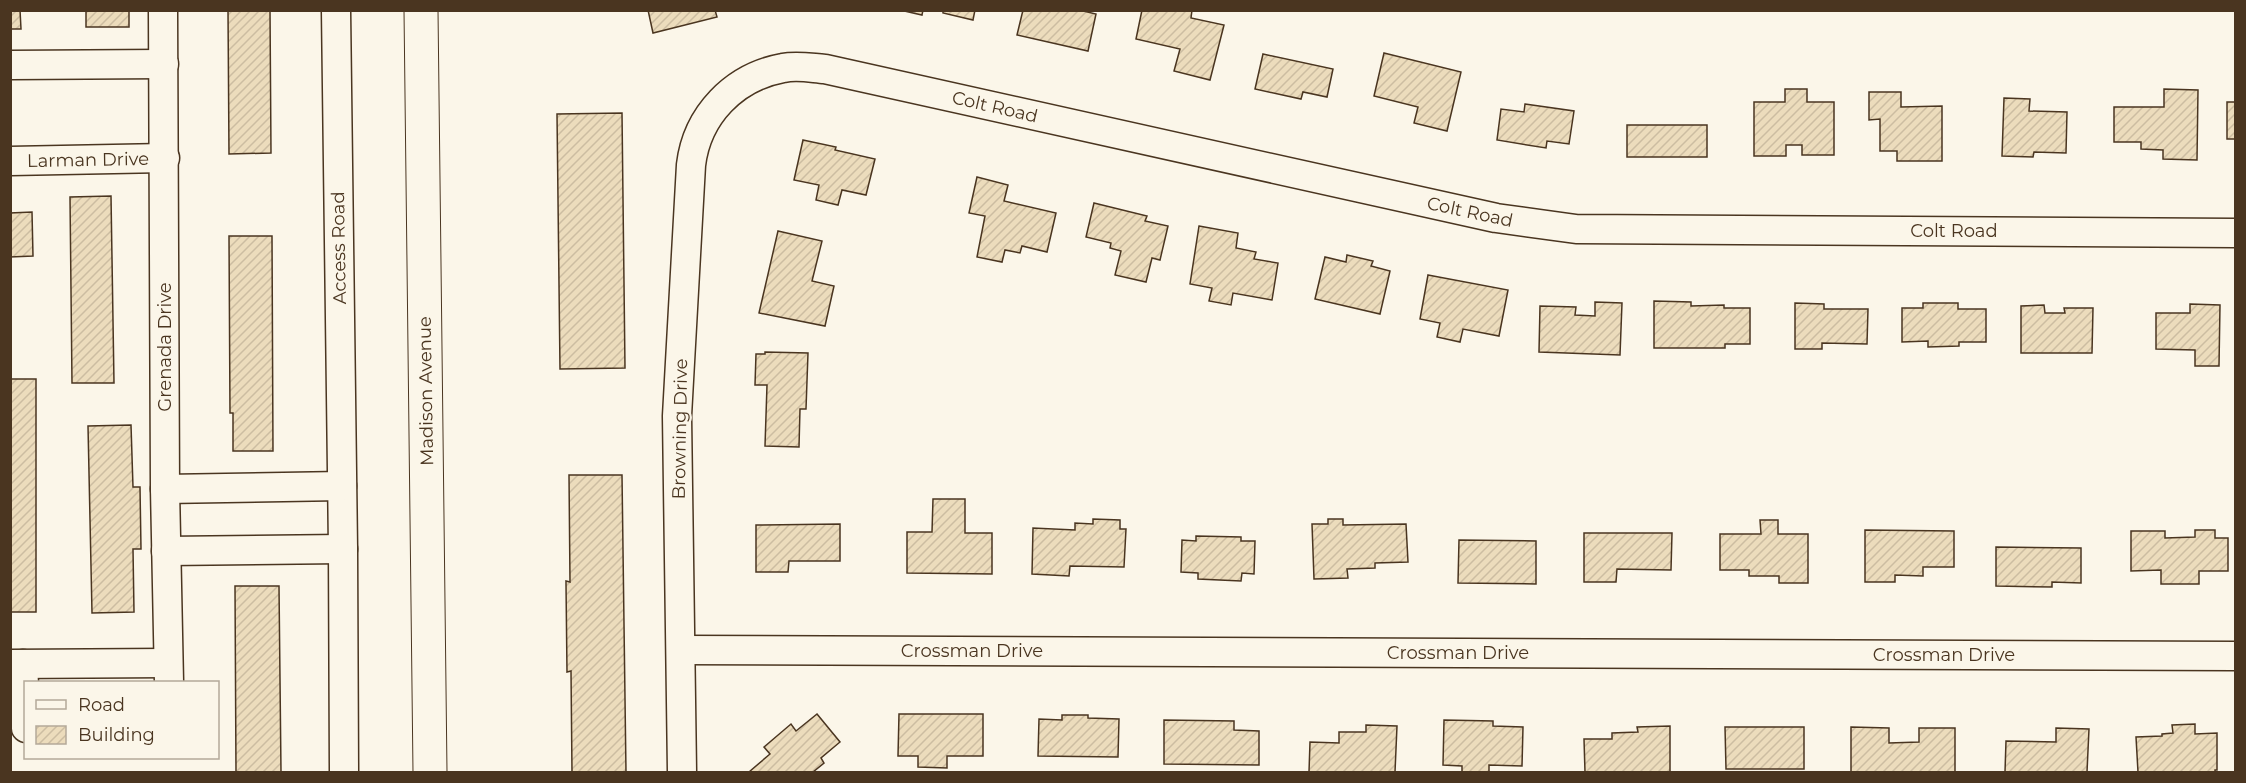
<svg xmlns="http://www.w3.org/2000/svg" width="2246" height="783" font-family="Montserrat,sans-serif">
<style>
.building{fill:url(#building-hatch);stroke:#4a3520;stroke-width:1.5}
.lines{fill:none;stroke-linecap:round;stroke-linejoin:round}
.minor-casing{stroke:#4a3520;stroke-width:31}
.major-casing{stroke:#4a3520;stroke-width:35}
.minor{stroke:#fbf6e9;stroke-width:28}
.major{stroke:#fbf6e9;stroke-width:33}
.labels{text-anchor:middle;stroke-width:4.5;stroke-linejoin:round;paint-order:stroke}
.street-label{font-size:18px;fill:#4a3520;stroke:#fbf6e9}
</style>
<defs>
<pattern id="building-hatch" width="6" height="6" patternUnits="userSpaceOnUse" patternTransform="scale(1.5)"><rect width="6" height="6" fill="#ecdcbc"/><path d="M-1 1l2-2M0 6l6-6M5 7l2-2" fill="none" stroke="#ccbda1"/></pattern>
</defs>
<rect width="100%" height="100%" fill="#fbf6e9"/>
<g class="building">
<polygon points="10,10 20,10 21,29 10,29"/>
<rect x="86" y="10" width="43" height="17"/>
<polygon points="228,10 270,10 271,153 229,154"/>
<polygon points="648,10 715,10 717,17 653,33"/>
<polygon points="900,10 923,10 922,15"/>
<polygon points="943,10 975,10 973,20 943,13"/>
<polygon points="1023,10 1079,10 1096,14 1088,51 1017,35"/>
<polygon points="1142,10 1192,10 1191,18 1224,25 1210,80 1174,71 1180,49 1136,39"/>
<polygon points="1384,53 1461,72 1447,131 1414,123 1418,107 1374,96"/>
<polygon points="1263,54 1333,69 1327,97 1303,92 1301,99 1255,89"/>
<polygon points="1785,89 1807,89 1807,102 1834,102 1834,155 1802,155 1802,145 1786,145 1786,156 1754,156 1754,102 1785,102"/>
<polygon points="2164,89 2198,90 2197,160 2163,159 2163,150 2141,149 2141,142 2114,142 2114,107 2164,107"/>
<polygon points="1869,92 1901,92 1901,107 1942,106 1942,161 1897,161 1897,151 1880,151 1880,119 1869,120"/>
<polygon points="2004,98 2030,99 2029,111 2067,112 2066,153 2034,152 2033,157 2002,156"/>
<rect x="2227" y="102" width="9" height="37"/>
<polygon points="1525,104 1574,111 1569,144 1547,141 1546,148 1497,140 1501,109 1524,112"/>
<polygon points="622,113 625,368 560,369 557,114"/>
<rect x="1627" y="125" width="80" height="32"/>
<polygon points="803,140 836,147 835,150 875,159 866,195 842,190 838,205 816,200 819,185 794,180"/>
<polygon points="977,177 1008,185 1004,201 1056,213 1047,252 1022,246 1020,253 1005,250 1002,262 977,257 985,216 969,213"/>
<polygon points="111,196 114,383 72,383 70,197"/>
<polygon points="1094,203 1147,216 1145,221 1168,226 1160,260 1152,258 1146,282 1115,275 1121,251 1110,248 1111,243 1086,237"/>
<polygon points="32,212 33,256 10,257 10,213"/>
<polygon points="1199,226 1238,233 1236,248 1256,252 1254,259 1278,263 1272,300 1233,293 1231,305 1209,301 1212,288 1190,284"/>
<polygon points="778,231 822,241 812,281 834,286 825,326 759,313"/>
<polygon points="229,236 272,236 273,451 233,451 233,413 230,413"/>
<polygon points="1347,255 1373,261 1371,266 1390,271 1380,314 1315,299 1325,257 1346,262"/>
<polygon points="1428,275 1508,290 1499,336 1463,329 1460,342 1437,337 1440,323 1420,319"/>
<polygon points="1654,301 1691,302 1691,306 1724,305 1724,308 1750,308 1750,344 1725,344 1725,348 1654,348"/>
<polygon points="1595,302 1622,303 1620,355 1539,352 1540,306 1576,307 1575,315 1595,316"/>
<polygon points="1795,303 1824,304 1824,309 1868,309 1867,344 1822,343 1822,349 1795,349"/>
<polygon points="1923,303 1958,303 1958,309 1986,309 1986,342 1959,342 1959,346 1928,347 1928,341 1902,342 1902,308 1923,308"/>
<polygon points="2190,304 2220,305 2219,366 2195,366 2195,350 2156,349 2156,313 2190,313"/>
<polygon points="2044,305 2045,313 2065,313 2064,308 2093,308 2092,353 2021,353 2021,306"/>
<polygon points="765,352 808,353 806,409 800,409 799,447 765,446 767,385 755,385 756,354 765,354"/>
<rect x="10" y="379" width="26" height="233"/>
<polygon points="131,425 133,487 140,487 141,549 133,549 134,612 92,613 88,426"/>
<polygon points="569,475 622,475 626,772 572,772 571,671 567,672 566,584 566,581 570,582"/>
<polygon points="933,499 965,499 965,533 992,533 992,574 907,573 907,532 932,532"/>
<polygon points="1093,519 1120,520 1120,529 1126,529 1124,567 1070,566 1069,576 1032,574 1033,528 1075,530 1075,523 1093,524"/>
<polygon points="1328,519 1343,519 1343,525 1406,524 1408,562 1375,563 1375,568 1347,569 1348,578 1314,579 1312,524 1328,524"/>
<polygon points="1760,520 1778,520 1778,534 1808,534 1808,583 1779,583 1779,576 1749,576 1749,570 1720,570 1720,534 1761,534"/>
<polygon points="840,524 840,561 789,561 788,572 756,572 756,525"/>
<polygon points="1865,530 1954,531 1954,567 1923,567 1923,576 1895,575 1895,582 1865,582"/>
<polygon points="2195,530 2215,530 2215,538 2228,538 2228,571 2199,571 2199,584 2161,584 2161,570 2131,571 2131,531 2165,531 2165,538 2195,537"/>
<polygon points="1584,533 1672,533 1671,570 1617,569 1616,582 1584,582"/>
<polygon points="1196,536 1241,537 1241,541 1255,541 1254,574 1242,573 1241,581 1198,579 1198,573 1181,572 1182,540 1196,541"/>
<polygon points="1459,540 1536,541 1536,584 1458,583"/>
<polygon points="1996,547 2081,548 2081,583 2052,582 2052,587 1996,586"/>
<polygon points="235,586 279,586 281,772 236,772"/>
<polygon points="817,714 840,742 821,758 824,763 813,772 749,772 770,754 764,747 791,724 796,731"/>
<polygon points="899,714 983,714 983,756 947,756 947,768 918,767 918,756 898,756"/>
<polygon points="1062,715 1088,715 1088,718 1119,719 1118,757 1038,756 1039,719 1062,720"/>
<polygon points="1164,720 1234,721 1234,730 1259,731 1259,765 1164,764"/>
<polygon points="1444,720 1493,721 1493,726 1523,727 1522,766 1489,765 1489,772 1462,772 1462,766 1443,765"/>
<polygon points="2195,724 2195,734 2217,733 2217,770 2215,770 2215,772 2138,772 2136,737 2162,736 2162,734 2173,733 2172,725"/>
<polygon points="1366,725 1397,726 1395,772 1309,772 1310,742 1339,743 1339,732 1366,732"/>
<polygon points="1670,726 1670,772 1585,772 1584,739 1612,739 1612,733 1638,732 1637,727"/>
<polygon points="1725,727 1804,727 1804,769 1726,769"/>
<polygon points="1851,727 1889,728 1889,743 1919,742 1919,728 1955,728 1955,772 1851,772"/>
<polygon points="2056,728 2089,729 2087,772 2005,772 2006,741 2056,742"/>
</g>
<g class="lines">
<defs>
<g id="minor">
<polyline points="163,10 165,489 169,682"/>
<polyline points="336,10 343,549 344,772"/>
<polyline points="10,65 164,64"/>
<polyline points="10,161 165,158"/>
<polyline points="165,489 342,486"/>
<polyline points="166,551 343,549"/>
<polyline points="681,650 2236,656"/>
<polyline points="10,664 168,663"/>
<polyline points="23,664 26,728"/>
<path d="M682,772L677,416L691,165C697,115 734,77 783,68C797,65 811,68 825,69L1496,218L1576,229L2236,233"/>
</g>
<polyline id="major" points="421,10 430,772"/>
</defs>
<use href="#minor" class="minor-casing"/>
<use href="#major" class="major-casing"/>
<use href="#minor" class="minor"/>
<use href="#major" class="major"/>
</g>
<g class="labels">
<g class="street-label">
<text transform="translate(995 107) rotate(13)" y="6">Colt Road</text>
<text transform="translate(88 160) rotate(-1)" y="6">Larman Drive</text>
<text transform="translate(1470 212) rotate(12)" y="6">Colt Road</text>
<text x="1954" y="237">Colt Road</text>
<text transform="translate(339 248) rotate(-91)" y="6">Access Road</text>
<text transform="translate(165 347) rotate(-90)" y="6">Grenada Drive</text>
<text transform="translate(426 391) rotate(-91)" y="6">Madison Avenue</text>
<text transform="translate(680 429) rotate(-89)" y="6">Browning Drive</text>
<text x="972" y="657">Crossman Drive</text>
<text x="1458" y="659">Crossman Drive</text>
<text x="1944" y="661">Crossman Drive</text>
</g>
</g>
<rect width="2246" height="783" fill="none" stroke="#4a3520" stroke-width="24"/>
<rect x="24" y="681" width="195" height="78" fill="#fbf6e9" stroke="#b4a999" stroke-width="1.5"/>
<rect x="36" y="700" width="30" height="9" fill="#fbf6e9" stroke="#b4a999" stroke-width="1.5"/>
<text x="78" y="711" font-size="18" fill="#4a3520">Road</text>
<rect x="36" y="726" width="30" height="18" fill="url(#building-hatch)" stroke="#b4a999" stroke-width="1.5"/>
<text x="78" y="741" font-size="18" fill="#4a3520">Building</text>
</svg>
